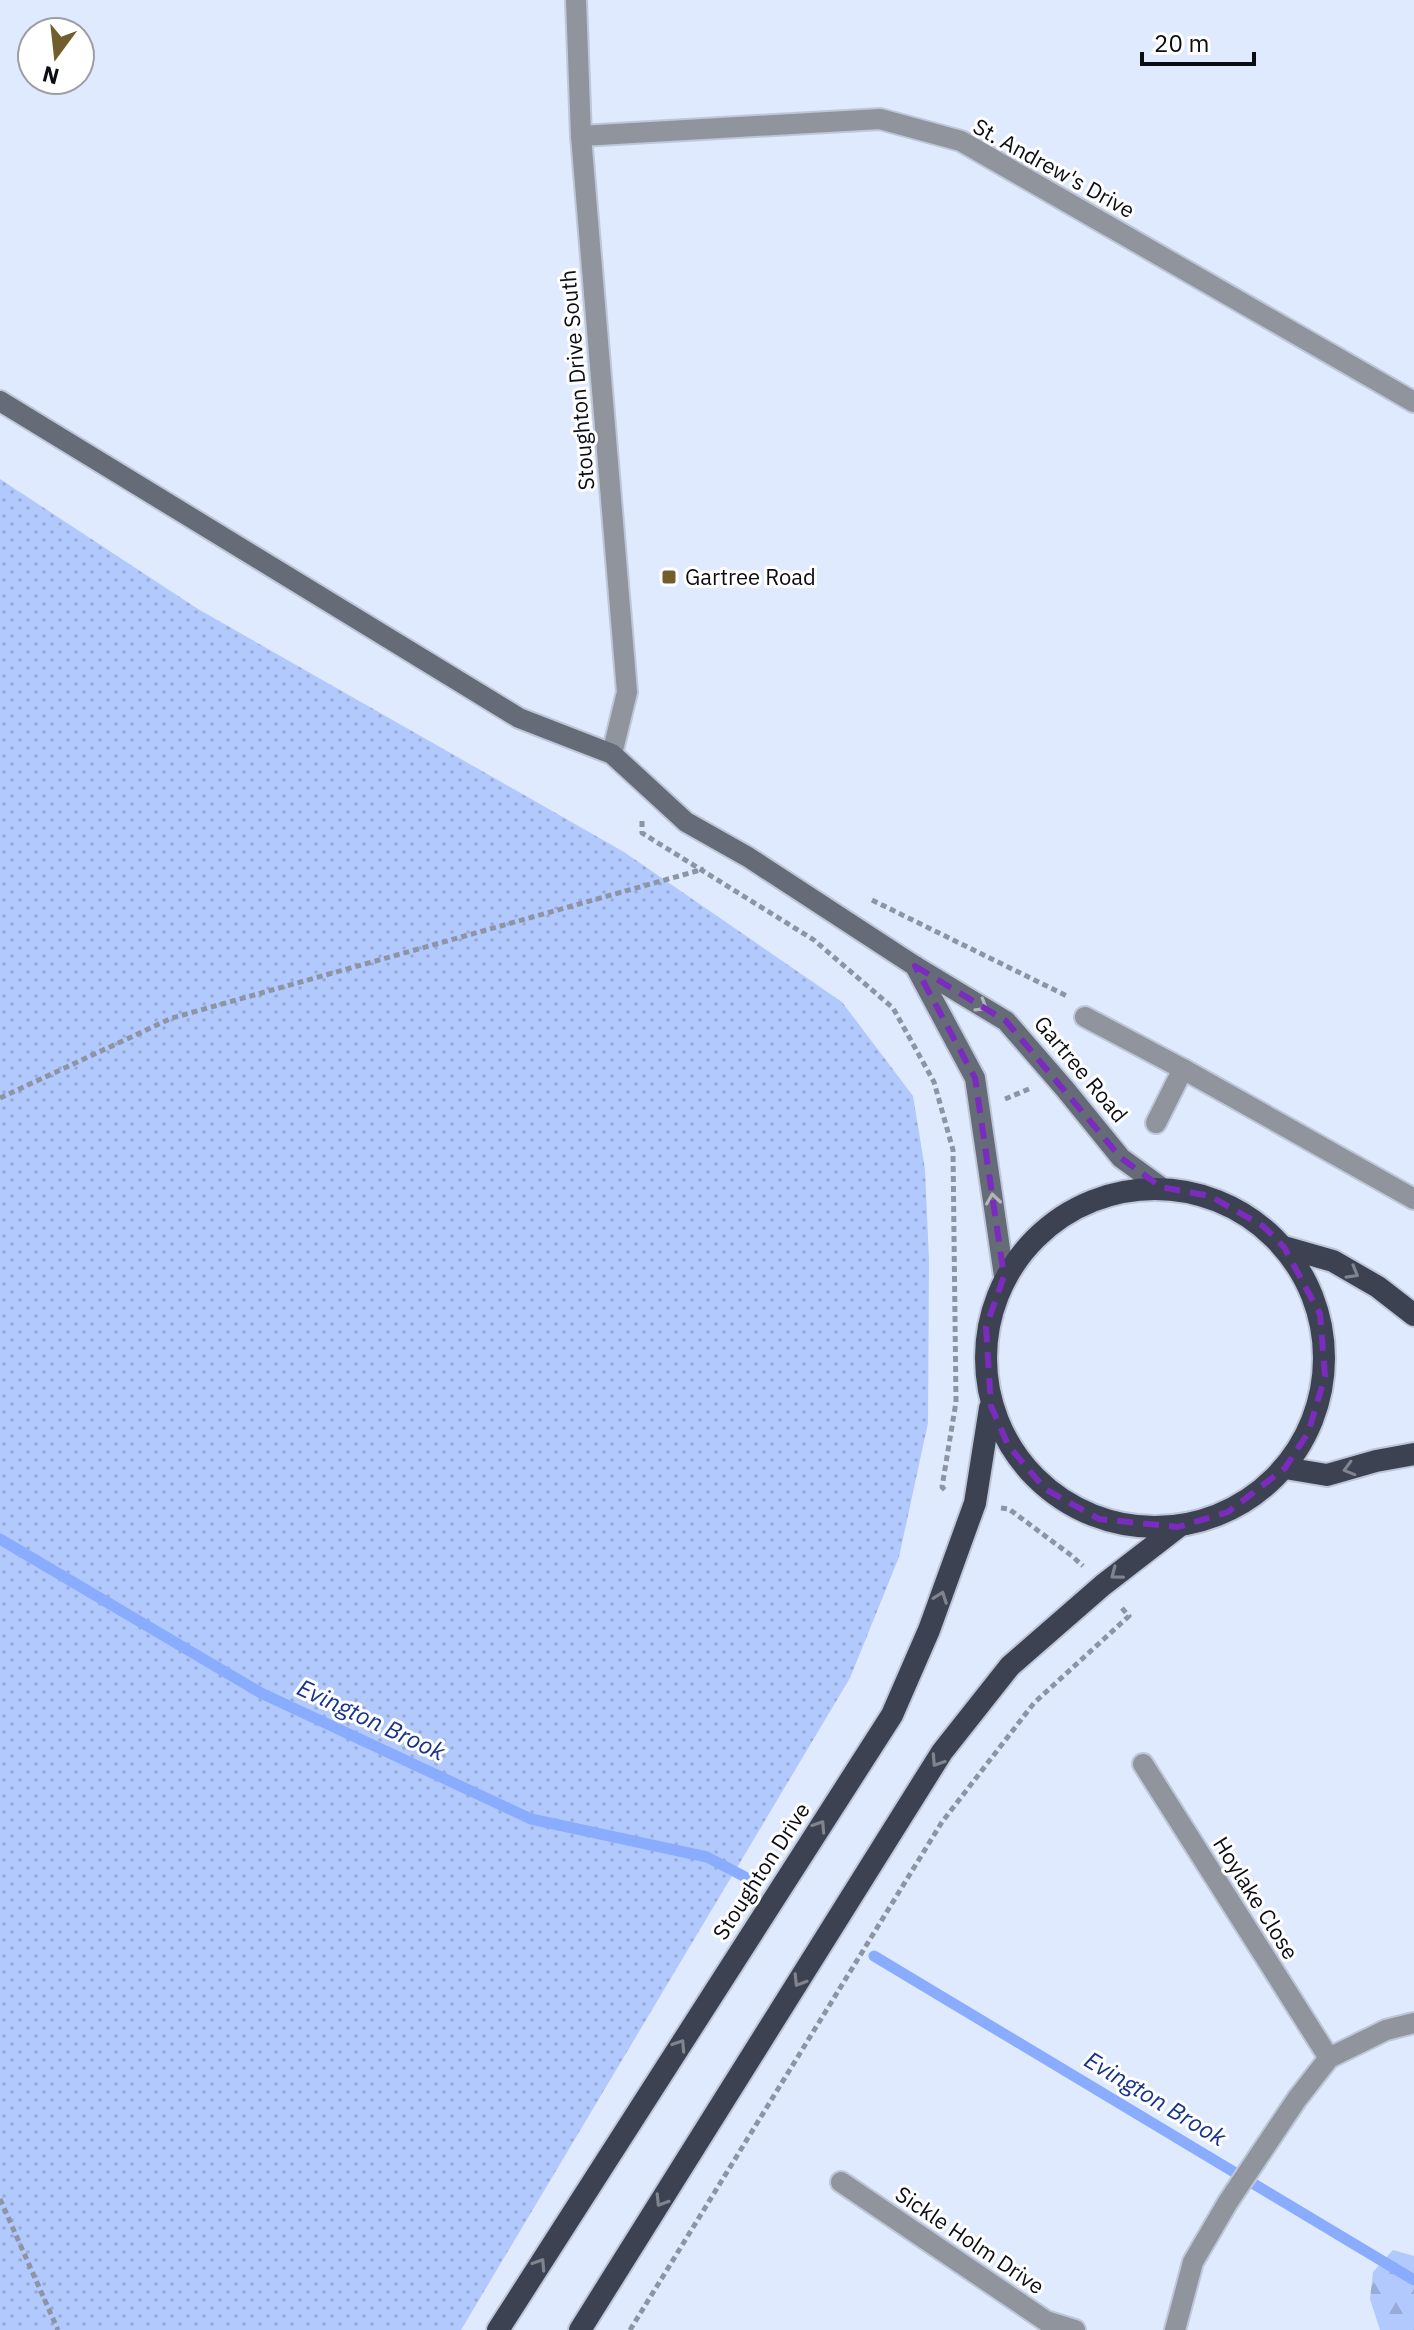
<svg xmlns="http://www.w3.org/2000/svg" width="1414" height="2330" font-family="'IBM Plex Sans',sans-serif">
<style>
.grass{fill:url(#grass-dots)}
.forest{fill:url(#forest-firs)}
.lines{fill:none;stroke-linecap:round;stroke-linejoin:round}
.stream{stroke:#89acfe;stroke-width:11}
.minor-casing{stroke:#bec7d9;stroke-width:24}
.secondary-casing{stroke:#bec7d9;stroke-width:24}
.trunk-casing{stroke:#bec7d9;stroke-width:26}
.path{stroke:#8d95a4;stroke-width:5;stroke-dasharray:6 4;stroke-linecap:butt}
.minor{stroke:#90949c;stroke-width:20}
.secondary{stroke:#656b77;stroke-width:20}
.trunk{stroke:#3c4252;stroke-width:22}
.oneway{stroke:#b2b5bb}
.oneway2{stroke:#80848f}
.marked{fill:none;stroke:#7b2cbf;stroke-width:6;stroke-dasharray:16 10;stroke-linejoin:round}
.poi-dot{fill:#725d2c;stroke:#fff;stroke-width:3}
.labels{text-anchor:middle;stroke-width:6;stroke-linejoin:round;paint-order:stroke}
.street-label{font-size:22px;fill:#0a0d14;stroke:#fff}
.poi-label{font-size:22px;fill:#0a0d14;stroke:#fff;text-anchor:start}
.water-label{font-size:24px;font-style:italic;fill:#17338f;stroke:#fff}
</style>
<defs>
<pattern id="grass-dots" width="8" height="8" patternUnits="userSpaceOnUse" patternTransform="scale(2)"><rect width="8" height="8" fill="#b2c9fd"/><path d="M2 2h.1M6 6h.1" fill="none" stroke="#98abd8" stroke-width="1.8" stroke-linecap="round"/></pattern>
<pattern id="forest-firs" width="22" height="20" patternUnits="userSpaceOnUse" patternTransform="scale(2)"><rect width="22" height="20" fill="#b2c9fd"/><path d="M5 1l3.5 6h-7zM16 11l3.5 6h-7z" fill="#98abd8"/></pattern>
</defs>
<rect width="100%" height="100%" fill="#e0eaff"/>
<polygon class="grass" points="0,479 198,609 624,852 842,1002 913,1096 925,1169 929,1260 928,1423 899,1557 850,1678 461,2330 0,2330"/>
<polygon class="forest" points="1393,2250 1414,2256 1414,2330 1380,2330 1370,2299 1373,2272"/>
<g class="lines">
<g class="stream">
<polyline points="0,1539 261,1693 531,1819 707,1857 749,1879"/>
<polyline points="874,1956 1414,2280"/>
</g>
<defs>
<g id="minor">
<polyline points="576,0 581,136 627,692 612,754"/>
<polyline points="581,136 880,119 961,141 1414,402"/>
<polyline points="1085,1017 1183,1069 1414,1199"/>
<polyline points="1156,1123 1183,1069"/>
<polyline points="1143,1764 1329,2058"/>
<polyline points="841,2182 1046,2321 1075,2330"/>
<polyline points="1175,2330 1193,2262 1228,2202 1297,2099 1329,2058 1386,2030 1414,2023"/>
</g>
<g id="secondary">
<polyline points="0,401 519,718 612,754 686,822 748,857 915,966 1006,1021 1065,1089 1121,1158 1161,1187"/>
<polyline points="915,966 975,1078 1004,1276"/>
</g>
<g id="trunk">
<circle cx="1155" cy="1358" r="169"/>
<polyline points="1284,1247 1333,1261 1378,1287 1414,1315"/>
<polyline points="1285,1468 1327,1475 1376,1461 1414,1454"/>
<polyline points="498,2330 892,1715 929,1630 975,1503 990,1408"/>
<polyline points="580,2330 942,1752 1010,1666 1103,1585 1178,1527"/>
</g>
</defs>
<use href="#minor" class="minor-casing"/>
<use href="#secondary" class="secondary-casing"/>
<use href="#trunk" class="trunk-casing"/>
<g class="path">
<polyline points="642,821 642,833 814,940 893,1008 934,1082 953,1150 956,1402 942,1487 946,1491"/>
<polyline points="872,900 1067,996"/>
<polyline points="0,1098 172,1018 704,869"/>
<polyline points="1005,1099 1029,1089"/>
<polyline points="1001,1508 1009,1509 1072,1556 1083,1566"/>
<polyline points="0,2199 58,2330"/>
<polyline points="630,2330 942,1822 1034,1703 1129,1616 1120,1606"/>
</g>
<use href="#minor" class="minor"/>
<use href="#secondary" class="secondary"/>
<use href="#trunk" class="trunk"/>
</g>
<defs><path id="oneway-chevron" d="M-2-3.5L2.5 0L-2 3.5" fill="none" stroke-width="1.6" stroke-linecap="round" stroke-linejoin="round" transform="scale(2)"/></defs>
<g class="oneway">
<use href="#oneway-chevron" transform="translate(982 1006) rotate(31)"/>
<use href="#oneway-chevron" transform="translate(993 1199) rotate(-98)"/>
</g>
<g class="oneway2">
<use href="#oneway-chevron" transform="translate(1353 1273) rotate(30)"/>
<use href="#oneway-chevron" transform="translate(1349 1469) rotate(164)"/>
<use href="#oneway-chevron" transform="translate(1116 1574) rotate(143)"/>
<use href="#oneway-chevron" transform="translate(941 1597) rotate(-70)"/>
<use href="#oneway-chevron" transform="translate(937 1761) rotate(123)"/>
<use href="#oneway-chevron" transform="translate(820 1826) rotate(-57)"/>
<use href="#oneway-chevron" transform="translate(799 1981) rotate(122)"/>
<use href="#oneway-chevron" transform="translate(680 2045) rotate(-57)"/>
<use href="#oneway-chevron" transform="translate(661 2201) rotate(122)"/>
<use href="#oneway-chevron" transform="translate(540 2264) rotate(-57)"/>
</g>
<path class="marked" d="M915,966L1006,1021L1121,1158L1161,1187L1210,1196L1263,1226L1284,1247L1320,1314L1325,1376L1308,1433L1285,1468L1228,1512L1178,1527L1099,1519L1045,1489L1008,1445L991,1406L986,1327L1004,1276L975,1078Z"/>
<rect class="poi-dot" x="661" y="569" width="16" height="16" rx="4"/>
<g class="labels">
<g class="street-label">
<text transform="translate(1054 168) rotate(29)" y="8">St. Andrew's Drive</text>
<text transform="translate(577 380) rotate(-95)" y="8">Stoughton Drive South</text>
<text transform="translate(1081 1069) rotate(50)" y="8">Gartree Road</text>
<text transform="translate(761 1871) rotate(-57)" y="8">Stoughton Drive</text>
<text transform="translate(1256 1898) rotate(58)" y="8">Hoylake Close</text>
<text transform="translate(970 2240) rotate(34)" y="8">Sickle Holm Drive</text>
</g>
<g class="poi-label">
<text x="685" y="585">Gartree Road</text>
</g>
<g class="water-label">
<text transform="translate(371 1720) rotate(25)" y="8">Evington Brook</text>
<text transform="translate(1155 2099) rotate(31)" y="8">Evington Brook</text>
</g>
</g>
<g transform="translate(56 56) rotate(195)"><circle r="38" fill="#ffffff" stroke="#9d9ea1" stroke-width="2"/>
<path d="M0-6L14 30L0 20L-14 30Z" fill="#725d2c"/>
<text y="-12" font-size="22" font-weight="bold" text-anchor="middle" fill="#0a0d14">N</text>
</g>
<path d="M1142 52v12h112v-12" fill="none" stroke="#0a0d14" stroke-width="4"/>
<text x="1154" y="52" font-size="24" fill="#0a0d14" stroke="#ffffff" stroke-width="6" paint-order="stroke">20 m</text>
</svg>
